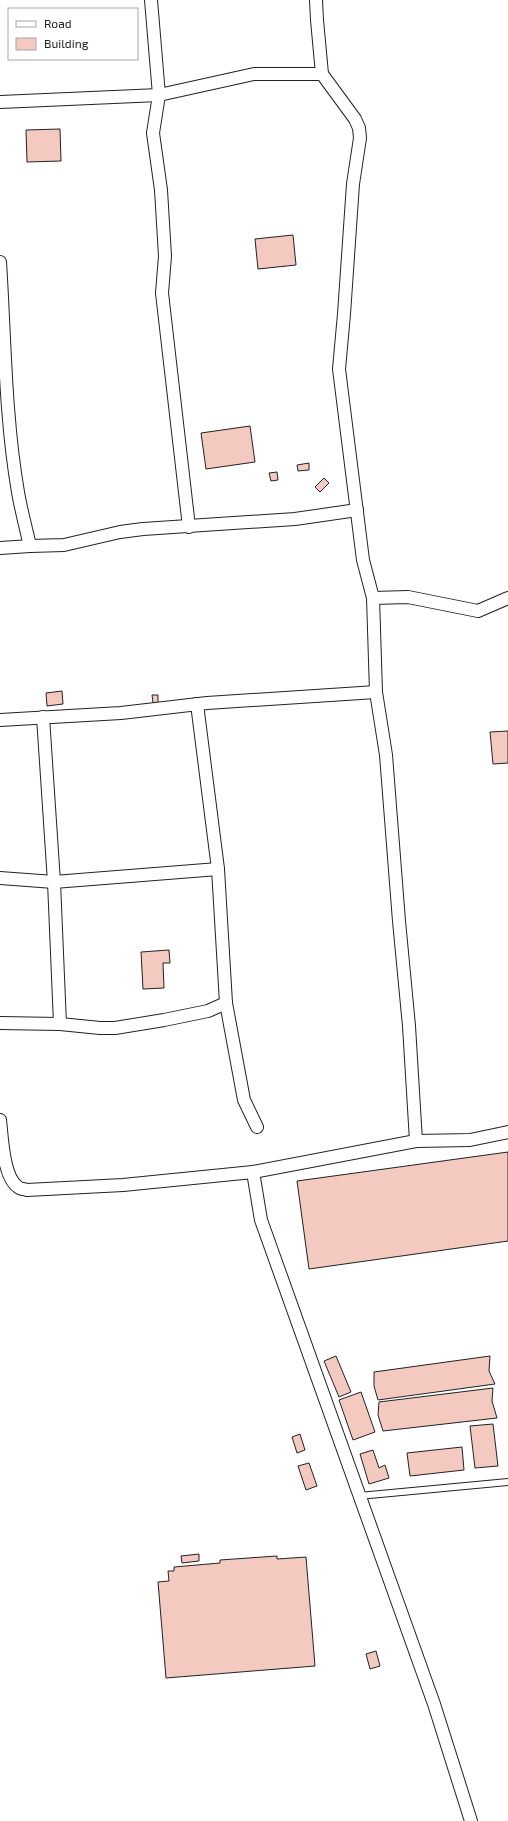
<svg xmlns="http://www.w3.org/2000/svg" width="508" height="1821" font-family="'Exo 2',sans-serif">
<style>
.building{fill:#f3c9c0;stroke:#222}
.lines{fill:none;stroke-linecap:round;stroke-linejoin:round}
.service-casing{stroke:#222;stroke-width:8}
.minor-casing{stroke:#222;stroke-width:14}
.service{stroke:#fff;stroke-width:6}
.minor{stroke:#fff;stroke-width:12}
</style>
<rect width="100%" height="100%" fill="#fff"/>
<g class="building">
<polygon points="60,129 61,161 27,162 26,130"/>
<polygon points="293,235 296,265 258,269 255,239"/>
<polygon points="250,426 255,462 206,469 201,433"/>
<polygon points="309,463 309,470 298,471 297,465"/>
<polygon points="277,472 278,480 271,481 269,473"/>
<polygon points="324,478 329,483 320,492 315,487"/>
<polygon points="62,691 63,704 47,706 46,693"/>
<polygon points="152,695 158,695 158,703 153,703"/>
<polygon points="508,731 508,763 493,764 490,732"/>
<polygon points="169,950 170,963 163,963 164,988 143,989 141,952"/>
<polygon points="508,1152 508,1241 309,1269 297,1181"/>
<polygon points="336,1356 351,1392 339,1397 324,1361"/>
<polygon points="490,1356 489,1371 495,1384 378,1400 374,1386 374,1372"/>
<polygon points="493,1388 492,1401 497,1418 383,1431 378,1415 379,1402"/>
<polygon points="361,1392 375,1432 353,1440 339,1400"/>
<polygon points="493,1424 498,1466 475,1468 470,1426"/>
<polygon points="300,1434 305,1450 297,1453 292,1437"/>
<polygon points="462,1447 464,1470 410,1476 407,1453"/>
<polygon points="373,1450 379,1468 385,1465 389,1478 369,1484 360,1454"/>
<polygon points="309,1463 317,1486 306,1490 298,1466"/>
<polygon points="199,1554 199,1561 182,1563 181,1556"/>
<polygon points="277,1556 277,1559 306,1557 315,1666 166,1678 158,1582 169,1581 168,1571 174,1571 174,1567 220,1563 220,1560"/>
<polygon points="376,1651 380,1666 370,1669 366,1654"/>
</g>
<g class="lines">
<defs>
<polyline id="service" points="359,1496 508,1482"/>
<g id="minor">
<polyline points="151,0 159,95 153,133 161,190 165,256 162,293 189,527"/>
<polyline points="316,0 317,20 322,74"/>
<path d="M0,102L159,95L254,74H322L355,119L359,128L360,138L353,184L344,314L339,369L363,560L373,598L376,692L386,755L399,921L409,1026L416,1141L253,1172L123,1185L27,1190C24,1189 20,1189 18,1187C3,1177 2,1136 0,1120"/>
<path d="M0,262C5,339 5,417 18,492C21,510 26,528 30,546"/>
<polyline points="0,548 30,546 64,545 120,532 143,529 295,519 357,510"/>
<polyline points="373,598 408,597 478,611 508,598"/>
<polyline points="197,704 218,869 226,1003 244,1100 257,1127"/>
<polyline points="43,717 54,882 60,1024"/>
<polyline points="0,720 121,713 207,703 376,692"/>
<polyline points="0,878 54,882 218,869"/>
<polyline points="0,1023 60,1024 100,1028 115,1028 164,1020 208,1011 226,1003"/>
<polyline points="416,1141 470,1140 508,1132"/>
<polyline points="253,1172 261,1220 434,1704 471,1821"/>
</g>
</defs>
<use href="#service" class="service-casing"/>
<use href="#minor" class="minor-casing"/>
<use href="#service" class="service"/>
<use href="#minor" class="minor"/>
</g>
<rect x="8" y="8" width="130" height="52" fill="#ffffff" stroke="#a7a7a7"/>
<rect x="16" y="21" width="20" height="6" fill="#ffffff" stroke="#a7a7a7"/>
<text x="44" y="28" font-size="12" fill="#222222">Road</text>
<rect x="16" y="38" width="20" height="12" fill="#f3c9c0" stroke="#a7a7a7"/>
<text x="44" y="48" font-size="12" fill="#222222">Building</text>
</svg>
